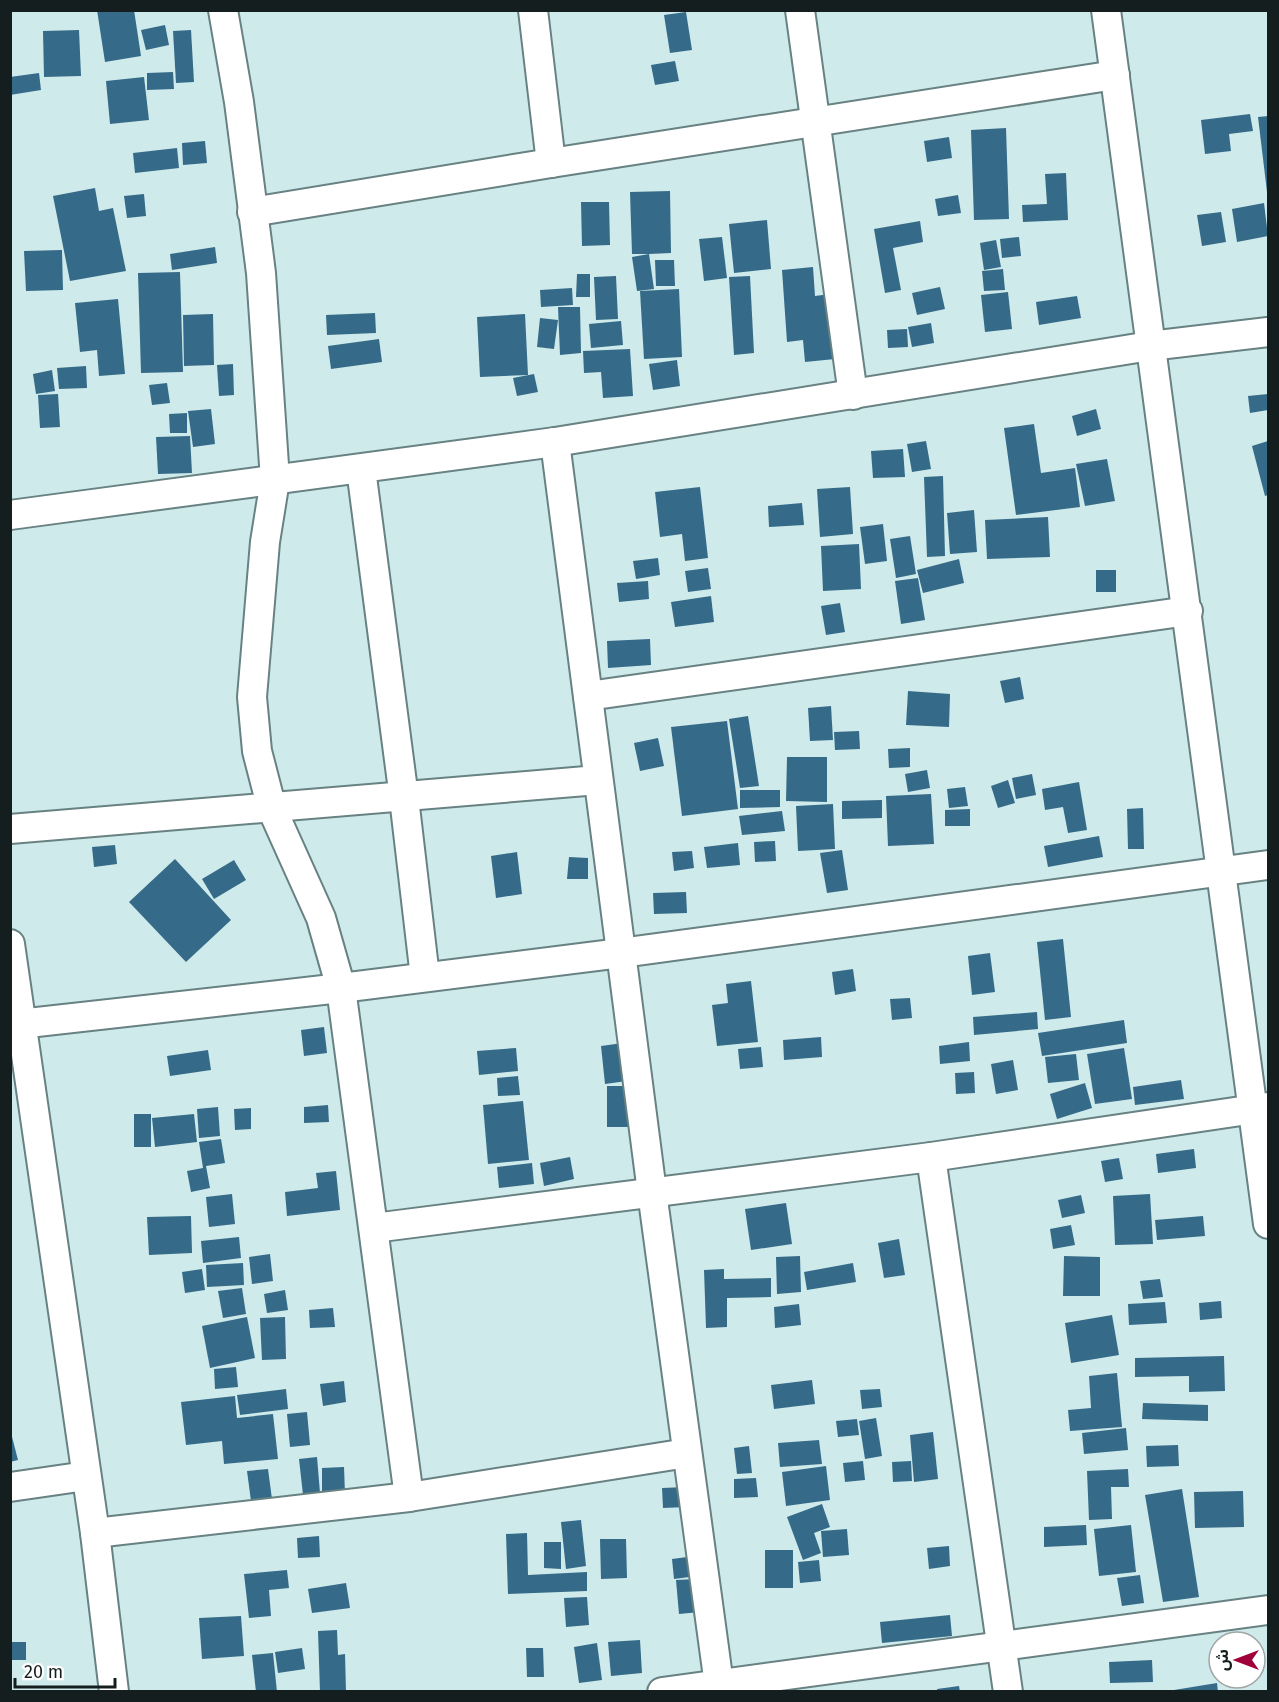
<svg xmlns="http://www.w3.org/2000/svg" width="1279" height="1702" font-family="'Fira Sans','Noto Sans Arabic',sans-serif">
<style>
.building{fill:#356b88}
.lines{fill:none;stroke-linecap:round;stroke-linejoin:round}
.minor-casing{stroke:#688182;stroke-width:32}
.minor{stroke:#fff;stroke-width:28}
</style>
<rect width="100%" height="100%" fill="#cfeaeb"/>
<g class="building">
<polygon points="97,10 134,10 141,56 105,62"/>
<polygon points="686,12 692,50 670,53 664,15"/>
<polygon points="165,25 169,45 146,50 141,30"/>
<polygon points="79,30 81,76 44,77 43,31"/>
<polygon points="191,30 194,82 176,83 173,31"/>
<polygon points="675,61 679,81 655,85 651,65"/>
<polygon points="173,72 174,89 147,90 147,73"/>
<polygon points="39,73 41,90 10,95 10,77"/>
<polygon points="144,77 149,120 110,124 106,81"/>
<polygon points="1250,114 1253,131 1229,134 1231,151 1205,154 1201,120"/>
<polygon points="1268,116 1268,192 1267,192 1258,117"/>
<polygon points="1006,128 1009,219 974,220 971,130"/>
<polygon points="949,137 952,158 927,162 924,141"/>
<polygon points="205,141 207,163 183,165 182,143"/>
<polygon points="177,148 179,168 135,173 133,153"/>
<polygon points="1066,173 1068,220 1023,222 1022,205 1047,204 1045,174"/>
<polygon points="95,188 99,211 113,208 126,271 70,281 53,196"/>
<polygon points="670,191 671,253 649,254 654,289 637,291 632,257 649,254 632,254 630,192"/>
<polygon points="144,194 146,216 127,218 124,196"/>
<polygon points="958,195 961,213 938,216 935,199"/>
<polygon points="581,202 609,202 610,245 582,246"/>
<polygon points="1264,203 1268,236 1237,242 1232,209"/>
<polygon points="1221,212 1226,242 1202,246 1197,215"/>
<polygon points="767,220 771,269 734,273 729,224"/>
<polygon points="920,221 923,242 893,248 901,290 885,293 874,229"/>
<polygon points="722,237 727,278 704,281 699,239"/>
<polygon points="1019,237 1021,256 1002,258 1000,239"/>
<polygon points="996,240 1001,267 984,270 980,243"/>
<polygon points="215,247 217,263 172,270 170,254"/>
<polygon points="62,250 63,290 26,291 24,251"/>
<polygon points="655,260 674,260 675,286 656,286"/>
<polygon points="813,267 815,296 830,294 835,359 805,362 803,340 787,342 782,270"/>
<polygon points="1003,269 1005,290 984,291 982,271"/>
<polygon points="180,272 183,372 141,373 138,273"/>
<polygon points="577,274 590,274 590,297 576,297"/>
<polygon points="616,276 618,319 596,320 594,277"/>
<polygon points="750,276 754,353 734,355 729,277"/>
<polygon points="940,287 945,309 917,315 912,293"/>
<polygon points="572,288 573,305 541,307 540,290"/>
<polygon points="679,289 682,357 644,359 640,291"/>
<polygon points="1008,292 1012,329 985,332 981,295"/>
<polygon points="1077,296 1081,318 1039,325 1036,302"/>
<polygon points="118,299 125,374 99,376 97,350 80,352 75,303"/>
<polygon points="558,307 580,307 581,353 560,355"/>
<polygon points="375,313 376,333 327,335 326,315"/>
<polygon points="213,314 214,365 184,366 183,315"/>
<polygon points="525,314 528,375 480,377 477,317"/>
<polygon points="540,318 558,320 554,349 537,347"/>
<polygon points="621,321 623,345 591,348 589,324"/>
<polygon points="931,323 934,343 912,347 908,327"/>
<polygon points="907,329 908,347 888,348 887,330"/>
<polygon points="379,339 382,362 331,369 328,346"/>
<polygon points="630,349 633,396 603,398 601,372 584,373 583,351"/>
<polygon points="677,360 680,386 653,390 649,364"/>
<polygon points="233,364 234,395 219,396 217,365"/>
<polygon points="86,366 87,388 59,389 57,368"/>
<polygon points="52,370 55,391 36,394 33,374"/>
<polygon points="534,374 538,392 517,396 513,378"/>
<polygon points="167,383 170,403 152,405 149,385"/>
<polygon points="58,394 60,427 40,428 38,395"/>
<polygon points="1268,394 1268,410 1250,413 1248,396"/>
<polygon points="211,409 215,444 193,447 188,411"/>
<polygon points="1096,409 1101,429 1077,436 1072,416"/>
<polygon points="187,413 187,433 170,433 169,414"/>
<polygon points="1034,424 1041,473 1075,468 1080,507 1016,515 1004,428"/>
<polygon points="190,436 192,473 158,474 156,437"/>
<polygon points="926,441 931,469 912,472 907,444"/>
<polygon points="1268,441 1268,495 1265,496 1252,446"/>
<polygon points="903,449 905,477 873,478 871,451"/>
<polygon points="1107,459 1115,501 1085,506 1076,464"/>
<polygon points="943,476 945,556 927,557 924,477"/>
<polygon points="700,487 708,558 685,561 682,534 660,537 655,492"/>
<polygon points="850,487 853,534 820,537 817,489"/>
<polygon points="802,503 804,525 769,527 768,506"/>
<polygon points="974,510 977,552 950,554 947,513"/>
<polygon points="1048,517 1050,557 987,559 985,520"/>
<polygon points="883,524 887,561 865,564 860,527"/>
<polygon points="910,536 916,574 896,578 890,539"/>
<polygon points="859,544 861,589 823,591 821,546"/>
<polygon points="658,558 660,575 636,579 633,561"/>
<polygon points="959,559 964,583 923,593 917,570"/>
<polygon points="708,568 711,589 688,592 685,571"/>
<rect x="1096" y="570" width="20" height="22"/>
<polygon points="918,578 925,620 901,624 895,581"/>
<polygon points="648,581 649,599 619,602 617,583"/>
<polygon points="711,596 714,622 675,627 671,602"/>
<polygon points="840,603 845,632 826,635 821,606"/>
<polygon points="650,639 651,665 608,668 607,641"/>
<polygon points="1020,677 1024,699 1005,703 1000,681"/>
<polygon points="908,691 950,694 949,727 906,725"/>
<polygon points="831,706 833,740 810,741 808,708"/>
<polygon points="748,716 759,786 740,788 729,719"/>
<polygon points="727,721 738,809 682,816 671,727"/>
<polygon points="859,731 860,749 835,750 834,732"/>
<polygon points="658,738 664,766 640,771 634,743"/>
<polygon points="910,748 910,767 889,768 888,749"/>
<polygon points="787,757 827,757 827,802 786,801"/>
<polygon points="927,770 930,788 908,792 905,774"/>
<polygon points="1032,774 1036,795 1016,799 1012,778"/>
<polygon points="1008,780 1015,803 998,808 991,786"/>
<polygon points="1079,782 1087,830 1068,833 1063,807 1045,810 1042,789"/>
<polygon points="965,787 968,806 949,808 947,789"/>
<polygon points="740,790 780,790 780,807 740,808"/>
<polygon points="931,794 934,844 888,846 886,796"/>
<polygon points="882,800 882,818 842,819 842,801"/>
<polygon points="833,804 835,849 798,851 796,806"/>
<polygon points="1143,808 1144,849 1128,849 1127,809"/>
<polygon points="970,809 970,826 945,826 945,810"/>
<polygon points="782,811 785,831 742,835 739,816"/>
<polygon points="1099,836 1103,857 1048,867 1044,846"/>
<polygon points="775,841 776,861 755,862 754,842"/>
<polygon points="738,843 740,865 707,868 704,847"/>
<polygon points="115,845 117,864 94,867 92,847"/>
<polygon points="842,850 848,890 827,893 820,853"/>
<polygon points="692,851 694,868 674,871 672,852"/>
<polygon points="517,852 522,894 496,898 491,856"/>
<polygon points="569,857 588,858 588,879 567,879"/>
<polygon points="175,859 231,920 186,962 129,902"/>
<polygon points="234,860 246,880 214,899 202,879"/>
<polygon points="686,892 687,913 654,914 653,893"/>
<polygon points="1063,939 1071,1017 1045,1020 1037,942"/>
<polygon points="990,953 995,992 972,995 968,956"/>
<polygon points="853,969 856,991 835,995 832,972"/>
<polygon points="751,981 758,1042 717,1046 712,1005 728,1003 726,984"/>
<polygon points="910,998 912,1018 892,1020 890,999"/>
<polygon points="1037,1012 1038,1029 974,1035 973,1017"/>
<polygon points="1124,1020 1127,1043 1042,1056 1038,1033"/>
<polygon points="324,1027 327,1053 304,1056 301,1030"/>
<polygon points="821,1037 822,1057 784,1060 783,1040"/>
<polygon points="969,1042 970,1061 940,1064 939,1046"/>
<polygon points="623,1043 627,1081 605,1084 601,1046"/>
<polygon points="761,1047 763,1067 740,1069 738,1049"/>
<polygon points="516,1048 518,1071 479,1075 477,1051"/>
<polygon points="1124,1048 1132,1099 1095,1104 1087,1054"/>
<polygon points="208,1050 211,1070 170,1076 167,1056"/>
<polygon points="1076,1054 1079,1080 1048,1083 1045,1057"/>
<polygon points="1013,1060 1018,1090 996,1094 991,1064"/>
<polygon points="974,1072 975,1093 956,1094 955,1073"/>
<polygon points="518,1076 520,1095 498,1096 497,1078"/>
<polygon points="1181,1080 1184,1099 1135,1105 1133,1087"/>
<polygon points="1085,1083 1092,1108 1057,1119 1050,1094"/>
<rect x="607" y="1086" width="24" height="41"/>
<polygon points="523,1101 529,1160 488,1164 483,1105"/>
<polygon points="328,1105 329,1122 304,1123 304,1107"/>
<polygon points="218,1107 220,1136 199,1138 197,1109"/>
<polygon points="251,1108 251,1129 235,1130 234,1109"/>
<rect x="134" y="1114" width="17" height="33"/>
<polygon points="194,1114 197,1142 155,1147 152,1118"/>
<polygon points="221,1139 225,1163 206,1166 210,1188 191,1192 187,1171 203,1168 199,1142"/>
<polygon points="1194,1149 1196,1168 1158,1173 1156,1154"/>
<polygon points="570,1157 574,1179 544,1186 540,1163"/>
<polygon points="1119,1158 1123,1179 1105,1182 1101,1161"/>
<polygon points="532,1163 534,1184 499,1188 497,1167"/>
<polygon points="336,1171 340,1210 287,1216 285,1192 318,1188 316,1173"/>
<polygon points="232,1194 235,1224 209,1227 206,1197"/>
<polygon points="1150,1194 1153,1244 1115,1245 1113,1196"/>
<polygon points="1081,1195 1085,1213 1062,1218 1058,1200"/>
<polygon points="786,1203 792,1244 751,1250 745,1209"/>
<polygon points="191,1216 192,1253 149,1255 147,1217"/>
<polygon points="1203,1216 1205,1236 1157,1240 1155,1220"/>
<polygon points="1071,1225 1075,1245 1053,1249 1050,1229"/>
<polygon points="239,1237 241,1258 203,1263 201,1241"/>
<polygon points="899,1239 905,1275 884,1278 878,1243"/>
<polygon points="270,1254 273,1281 252,1284 249,1257"/>
<polygon points="800,1256 801,1292 777,1294 776,1257"/>
<polygon points="1064,1256 1100,1257 1100,1296 1063,1296"/>
<polygon points="243,1263 244,1285 207,1287 206,1265"/>
<polygon points="853,1263 856,1282 807,1290 804,1272"/>
<polygon points="202,1269 205,1290 185,1293 182,1272"/>
<polygon points="724,1269 724,1279 771,1278 771,1297 727,1298 727,1327 706,1328 704,1270"/>
<polygon points="1160,1279 1163,1297 1143,1299 1140,1281"/>
<polygon points="242,1288 246,1314 223,1318 218,1291"/>
<polygon points="285,1290 288,1310 267,1313 264,1294"/>
<polygon points="1221,1301 1222,1318 1200,1320 1199,1303"/>
<polygon points="1165,1302 1167,1323 1129,1325 1128,1304"/>
<polygon points="799,1304 801,1325 775,1328 774,1307"/>
<polygon points="333,1308 335,1327 310,1328 309,1310"/>
<polygon points="1112,1315 1119,1355 1071,1363 1065,1323"/>
<polygon points="247,1317 255,1358 210,1368 202,1326"/>
<polygon points="285,1317 286,1359 262,1360 260,1318"/>
<polygon points="1224,1356 1225,1391 1189,1392 1189,1376 1135,1377 1135,1358"/>
<polygon points="236,1367 238,1387 215,1389 214,1369"/>
<polygon points="1117,1373 1122,1427 1070,1431 1068,1410 1091,1408 1089,1376"/>
<polygon points="812,1380 815,1404 774,1409 771,1385"/>
<polygon points="344,1381 346,1402 323,1406 320,1384"/>
<polygon points="286,1389 288,1409 240,1415 237,1395"/>
<polygon points="880,1389 882,1407 862,1409 860,1390"/>
<polygon points="235,1396 237,1418 273,1414 278,1459 224,1464 222,1441 186,1445 181,1402"/>
<polygon points="1143,1403 1208,1405 1208,1421 1142,1419"/>
<polygon points="307,1412 310,1445 290,1447 287,1414"/>
<polygon points="876,1418 882,1456 865,1459 859,1421"/>
<polygon points="857,1419 859,1435 838,1437 836,1421"/>
<polygon points="1126,1428 1128,1450 1084,1454 1082,1433"/>
<polygon points="10,1429 18,1460 10,1462"/>
<polygon points="933,1432 938,1479 914,1482 910,1435"/>
<polygon points="819,1440 822,1464 780,1467 778,1443"/>
<polygon points="1178,1445 1179,1466 1147,1467 1146,1446"/>
<polygon points="749,1446 752,1473 737,1474 734,1448"/>
<polygon points="317,1457 320,1493 303,1495 299,1459"/>
<polygon points="863,1461 865,1480 845,1482 843,1463"/>
<polygon points="911,1461 912,1481 893,1482 892,1462"/>
<polygon points="826,1466 830,1500 786,1506 782,1472"/>
<polygon points="344,1467 345,1494 322,1494 322,1468"/>
<polygon points="268,1469 272,1499 251,1501 247,1471"/>
<polygon points="1128,1469 1129,1487 1111,1487 1112,1519 1089,1520 1087,1471"/>
<polygon points="756,1478 758,1497 734,1498 734,1479"/>
<polygon points="686,1487 686,1507 663,1508 662,1488"/>
<polygon points="1182,1489 1199,1597 1163,1602 1145,1495"/>
<polygon points="1243,1491 1244,1527 1195,1528 1194,1492"/>
<polygon points="822,1504 830,1527 814,1533 821,1553 803,1560 787,1517"/>
<polygon points="581,1520 586,1566 566,1569 561,1522"/>
<polygon points="1086,1525 1087,1545 1044,1547 1044,1527"/>
<polygon points="1131,1525 1136,1572 1099,1576 1094,1529"/>
<polygon points="847,1529 849,1555 823,1557 821,1531"/>
<polygon points="527,1533 528,1575 587,1572 587,1591 508,1594 506,1534"/>
<polygon points="319,1536 320,1557 298,1558 297,1538"/>
<polygon points="600,1539 626,1539 627,1578 601,1579"/>
<polygon points="544,1542 561,1542 561,1569 544,1568"/>
<polygon points="949,1546 950,1566 929,1569 927,1548"/>
<rect x="765" y="1550" width="28" height="38"/>
<polygon points="695,1556 697,1576 674,1579 672,1559"/>
<polygon points="819,1560 821,1581 800,1583 798,1562"/>
<polygon points="287,1570 289,1588 269,1590 271,1616 249,1618 244,1574"/>
<polygon points="1140,1575 1144,1603 1122,1606 1117,1578"/>
<polygon points="697,1579 700,1612 679,1614 676,1580"/>
<polygon points="346,1583 350,1608 312,1613 308,1589"/>
<polygon points="587,1597 589,1625 566,1627 564,1598"/>
<polygon points="950,1615 952,1636 882,1643 880,1622"/>
<polygon points="241,1616 244,1656 202,1659 199,1618"/>
<polygon points="337,1630 338,1655 345,1654 346,1692 320,1692 318,1631"/>
<polygon points="640,1640 642,1673 611,1676 608,1642"/>
<rect x="10" y="1642" width="16" height="18"/>
<polygon points="597,1643 602,1680 579,1683 574,1647"/>
<polygon points="302,1648 305,1669 278,1673 275,1652"/>
<polygon points="526,1648 543,1648 544,1677 527,1677"/>
<polygon points="273,1653 277,1692 256,1692 252,1655"/>
<polygon points="1152,1660 1153,1682 1110,1683 1109,1662"/>
<polygon points="1217,1683 1218,1692 1174,1692 1174,1690"/>
<polygon points="959,1686 960,1692 938,1692 937,1689"/>
</g>
<g class="lines">
<defs>
<g id="minor">
<polyline points="223,10 239,102 261,273 275,480 265,542 252,697 257,751 272,809 321,918 341,988 409,1497"/>
<polyline points="533,10 551,163"/>
<polyline points="800,10 853,395"/>
<path d="M1106,10C1162,415 1213,820 1268,1224"/>
<polyline points="252,212 551,163 1115,75"/>
<polyline points="555,442 652,1192 720,1692"/>
<polyline points="361,469 404,798 425,977"/>
<polyline points="10,515 555,442 1150,346 1268,332"/>
<polyline points="588,696 1188,611"/>
<polyline points="10,829 598,780"/>
<polyline points="10,944 95,1533 114,1692"/>
<polyline points="10,1025 341,988 621,953 1268,865"/>
<polyline points="931,1157 1008,1692"/>
<polyline points="374,1228 931,1157 1268,1107"/>
<polyline points="10,1487 86,1476"/>
<polyline points="95,1533 409,1497 687,1453"/>
<polyline points="662,1692 1268,1610"/>
</g>
</defs>
<use href="#minor" class="minor-casing"/>
<use href="#minor" class="minor"/>
</g>
<rect width="1279" height="1702" fill="none" stroke="#141e1e" stroke-width="24"/>
<g transform="translate(1237 1660) rotate(270)"><circle r="28" fill="#ffffff" stroke="#a1a5a5" stroke-width="1.5"/>
<path d="M0-4.5L10 22L0 15L-10 22Z" fill="#a0013b"/>
<text y="-9" font-size="16" font-weight="bold" text-anchor="middle" fill="#141e1e">ش</text>
</g>
<path d="M15 1678v9h100v-9" fill="none" stroke="#141e1e" stroke-width="3"/>
<text x="24" y="1678" font-size="18" fill="#141e1e" stroke="#ffffff" stroke-width="4.5" paint-order="stroke">20 m</text>
</svg>
